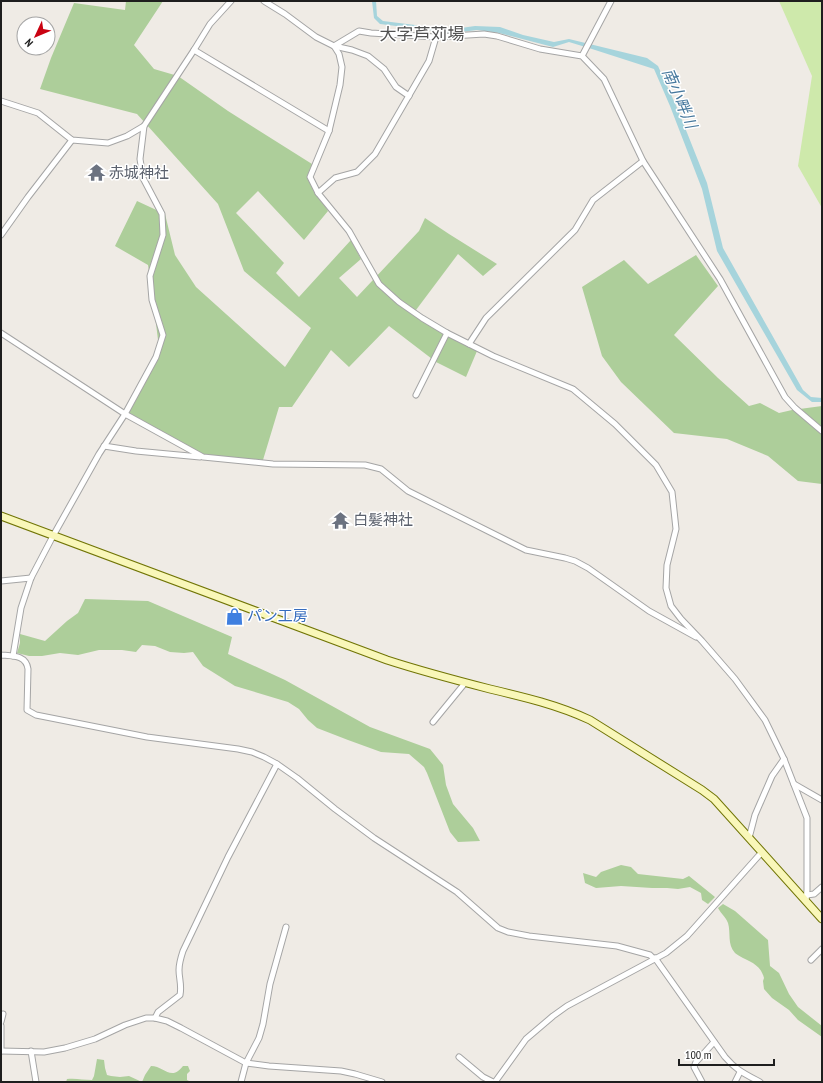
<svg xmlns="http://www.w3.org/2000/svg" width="823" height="1083" font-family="'PT Sans Narrow','Noto Sans JP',sans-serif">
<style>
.grass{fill:#cee9ab}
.forest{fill:#adce9a}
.water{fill:#a6d4dc}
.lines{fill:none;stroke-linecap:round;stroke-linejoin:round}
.street-casing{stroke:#a5a5a5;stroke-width:7}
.secondary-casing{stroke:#717506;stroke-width:9}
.street{stroke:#fff;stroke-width:5}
.secondary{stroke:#f9f7b9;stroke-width:7}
.labels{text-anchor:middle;stroke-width:3;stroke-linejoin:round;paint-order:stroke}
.worship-label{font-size:15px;fill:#5b616d;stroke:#fff;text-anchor:start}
.shop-label{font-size:15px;fill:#366cbe;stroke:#fff;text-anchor:start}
.water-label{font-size:16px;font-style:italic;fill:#46789d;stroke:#fff}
.quarter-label{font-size:17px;fill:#515151;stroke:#fff}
</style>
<rect width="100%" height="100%" fill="#efebe5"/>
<polygon class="grass" points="779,1 822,1 822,208 798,166 812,76"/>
<g class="forest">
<polygon points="126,1 163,1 134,45 154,69 178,76 228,111 312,164 308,178 328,211 304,240 258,191 236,213 284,263 276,273 299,297 351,240 361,259 339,278 357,297 419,231 425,218 449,234 497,264 483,276 458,254 413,314 477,351 466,377 436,362 389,326 349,367 331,350 292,407 279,407 263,460 204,455 127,413 159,348 152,291 148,265 115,246 137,201 165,214 175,255 196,287 285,367 311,328 244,271 218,204 137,114 40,89 51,58 74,3 125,10"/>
<polygon points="696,255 718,286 674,335 718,378 749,406 760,403 779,413 792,410 822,406 822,484 798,481 768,456 727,439 674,433 621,382 602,356 582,287 624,260 648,284"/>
<polygon points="85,599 148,601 232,637 228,654 285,680 370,727 430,749 443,765 446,785 453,804 473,828 480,841 458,842 450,832 427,773 424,767 409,754 381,752 348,740 317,728 308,720 299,709 288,702 235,686 203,666 193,652 184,653 170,652 155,646 142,645 136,652 122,650 99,650 78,655 60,653 42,656 29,656 17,653 20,643 20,634 45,641 67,621 78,613"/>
<polygon points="621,865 631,867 638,874 683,879 689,876 715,897 708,904 702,900 701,893 690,887 678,889 667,888 652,888 621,886 596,888 585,883 583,873 596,877 601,872"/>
<path d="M723,904L735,911L768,940L770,966L779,973L789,994L798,1007L822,1026V1037L798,1020L789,1010L772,998L764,989L763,981L764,978C761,966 753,963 743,958C740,956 737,955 735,953C727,944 731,933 728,923C726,917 721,914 718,908Z"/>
<path d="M97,1059L104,1060L105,1068L107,1075L111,1076L120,1077L129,1076L142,1082L145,1075L151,1066C164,1066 171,1082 183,1066H188L190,1071L187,1074V1080L191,1082H66L67,1079C76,1078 83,1080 92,1080L94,1076Z"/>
</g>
<polygon class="water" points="372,1 376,1 377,16 383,21 439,28 454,29 475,26 500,27 523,35 554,42 569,39 647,58 658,66 678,110 707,183 723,248 803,390 811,397 822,398 822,402 812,402 797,390 717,251 702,189 670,106 654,69 592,49 569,42 553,47 499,33 477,30 453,33 380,24 374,18"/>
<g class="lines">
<defs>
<g id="street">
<polyline points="264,1 285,14 316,37 334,46 339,54 342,67 340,85 329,131 310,177 318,193 349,231 379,284 399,302 422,318 447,333 493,356 573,389 615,424 656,465 672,492 676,529 667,565 666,588 671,606 681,619 702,641 735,679 765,720 784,759 807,818 807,890 806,901"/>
<polyline points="334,46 359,31 371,33 436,37 484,34 497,36 540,49 582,56 604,79 643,161 720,279 785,397 795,408 822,431"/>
<polyline points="334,46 352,50 368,56 384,69 396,87 409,96"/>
<polyline points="194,50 329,131"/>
<polyline points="582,56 611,1"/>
<polyline points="1,101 38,113 72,140 108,143 127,136 144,126"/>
<polyline points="318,193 335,178 357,172 375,154 429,61 436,37"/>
<polyline points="1,235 28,197 72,140"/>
<polyline points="1,333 125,414 203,457 273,464 365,465 381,469 408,491 526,550 565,558 575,561 588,568 649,611 696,637"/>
<polyline points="469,344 486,318 575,230 593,200 643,161"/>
<polyline points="416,395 447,333"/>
<polyline points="104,446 136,451 200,457"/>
<polyline points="1,581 31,578"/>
<path d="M1,655C13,656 26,655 28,669L27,710L36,715L147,737L238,749L252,752L264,757L277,764L297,778L335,809L374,838L457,892L498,928L508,932L529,936L617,946L650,955L654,959"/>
<polyline points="13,656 21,608 31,578 53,536 99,454 125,414 156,357 163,335 152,300 150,276 163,235 162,214 143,178 140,159 144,126 194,50 210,24 231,1"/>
<polyline points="433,722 465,683"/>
<polyline points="794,784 822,800"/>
<polyline points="749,838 755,815 772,776 784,759"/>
<polyline points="807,895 814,894 822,887"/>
<path d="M655,958L725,1057C736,1070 745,1074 760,1082"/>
<polyline points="811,960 822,949"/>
<path d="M155,1018L158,1012L180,995C182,985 179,979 179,970C179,963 181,957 183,951L228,857L277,764"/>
<polyline points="1,1022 3,1014"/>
<polyline points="1,1026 1,1051"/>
<polyline points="1,1051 44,1052 65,1048 95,1039 125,1025 146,1018 155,1018 167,1021 181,1028 246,1063 269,1066 341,1071 355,1074 382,1082"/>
<polyline points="31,1051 36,1082"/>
<polyline points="459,1057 483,1077 493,1082"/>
<polyline points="241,1082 246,1063 259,1038 263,1024 270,984 286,927"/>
<polyline points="495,1082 526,1039 553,1016 567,1006 666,953 687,936 762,852"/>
<polyline points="702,1082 694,1067 696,1062 714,1042"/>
<polyline points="735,1082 740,1072"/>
</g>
<path id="secondary" d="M1,516L387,660C421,671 455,680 490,689C524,697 558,705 590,720L702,790L714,799L822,919"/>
</defs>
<use href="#street" class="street-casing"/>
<use href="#secondary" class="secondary-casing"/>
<use href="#street" class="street"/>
<use href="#secondary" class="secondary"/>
</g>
<defs>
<symbol id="temple-bare" viewBox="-9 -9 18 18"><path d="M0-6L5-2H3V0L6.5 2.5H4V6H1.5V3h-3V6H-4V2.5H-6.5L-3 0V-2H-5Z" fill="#6b7280" stroke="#fff" stroke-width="2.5" paint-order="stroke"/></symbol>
<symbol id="shop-bare" viewBox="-9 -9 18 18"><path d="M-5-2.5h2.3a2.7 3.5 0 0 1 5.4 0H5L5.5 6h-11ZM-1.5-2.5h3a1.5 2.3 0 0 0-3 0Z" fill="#3f7fe0" stroke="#fff" stroke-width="2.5" paint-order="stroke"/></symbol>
</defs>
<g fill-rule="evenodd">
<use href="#temple-bare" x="84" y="160" width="25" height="25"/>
<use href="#temple-bare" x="328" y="508" width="25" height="25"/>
<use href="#shop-bare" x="222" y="604" width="25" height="25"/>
</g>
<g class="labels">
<g class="worship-label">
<text x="109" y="178">赤城神社</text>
<text x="353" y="525">白髪神社</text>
</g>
<g class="shop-label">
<text x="247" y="621">パン工房</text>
</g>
<g class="water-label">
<text transform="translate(680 98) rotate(67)" y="6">南小畔川</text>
</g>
<g class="quarter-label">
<text x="422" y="40">大字芦苅場</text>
</g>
</g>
<rect width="823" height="1083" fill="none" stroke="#1e1e1e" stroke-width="4"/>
<g transform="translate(36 36) rotate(226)"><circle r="19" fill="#ffffff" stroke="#a5a5a5"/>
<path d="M0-3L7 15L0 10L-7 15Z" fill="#ca0312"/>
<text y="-6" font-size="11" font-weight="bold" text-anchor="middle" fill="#1e1e1e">N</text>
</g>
<path d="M679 1059v6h95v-6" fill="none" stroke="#1e1e1e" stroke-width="2"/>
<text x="685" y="1059" font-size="12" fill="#1e1e1e" stroke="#ffffff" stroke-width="3" paint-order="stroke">100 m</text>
</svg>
